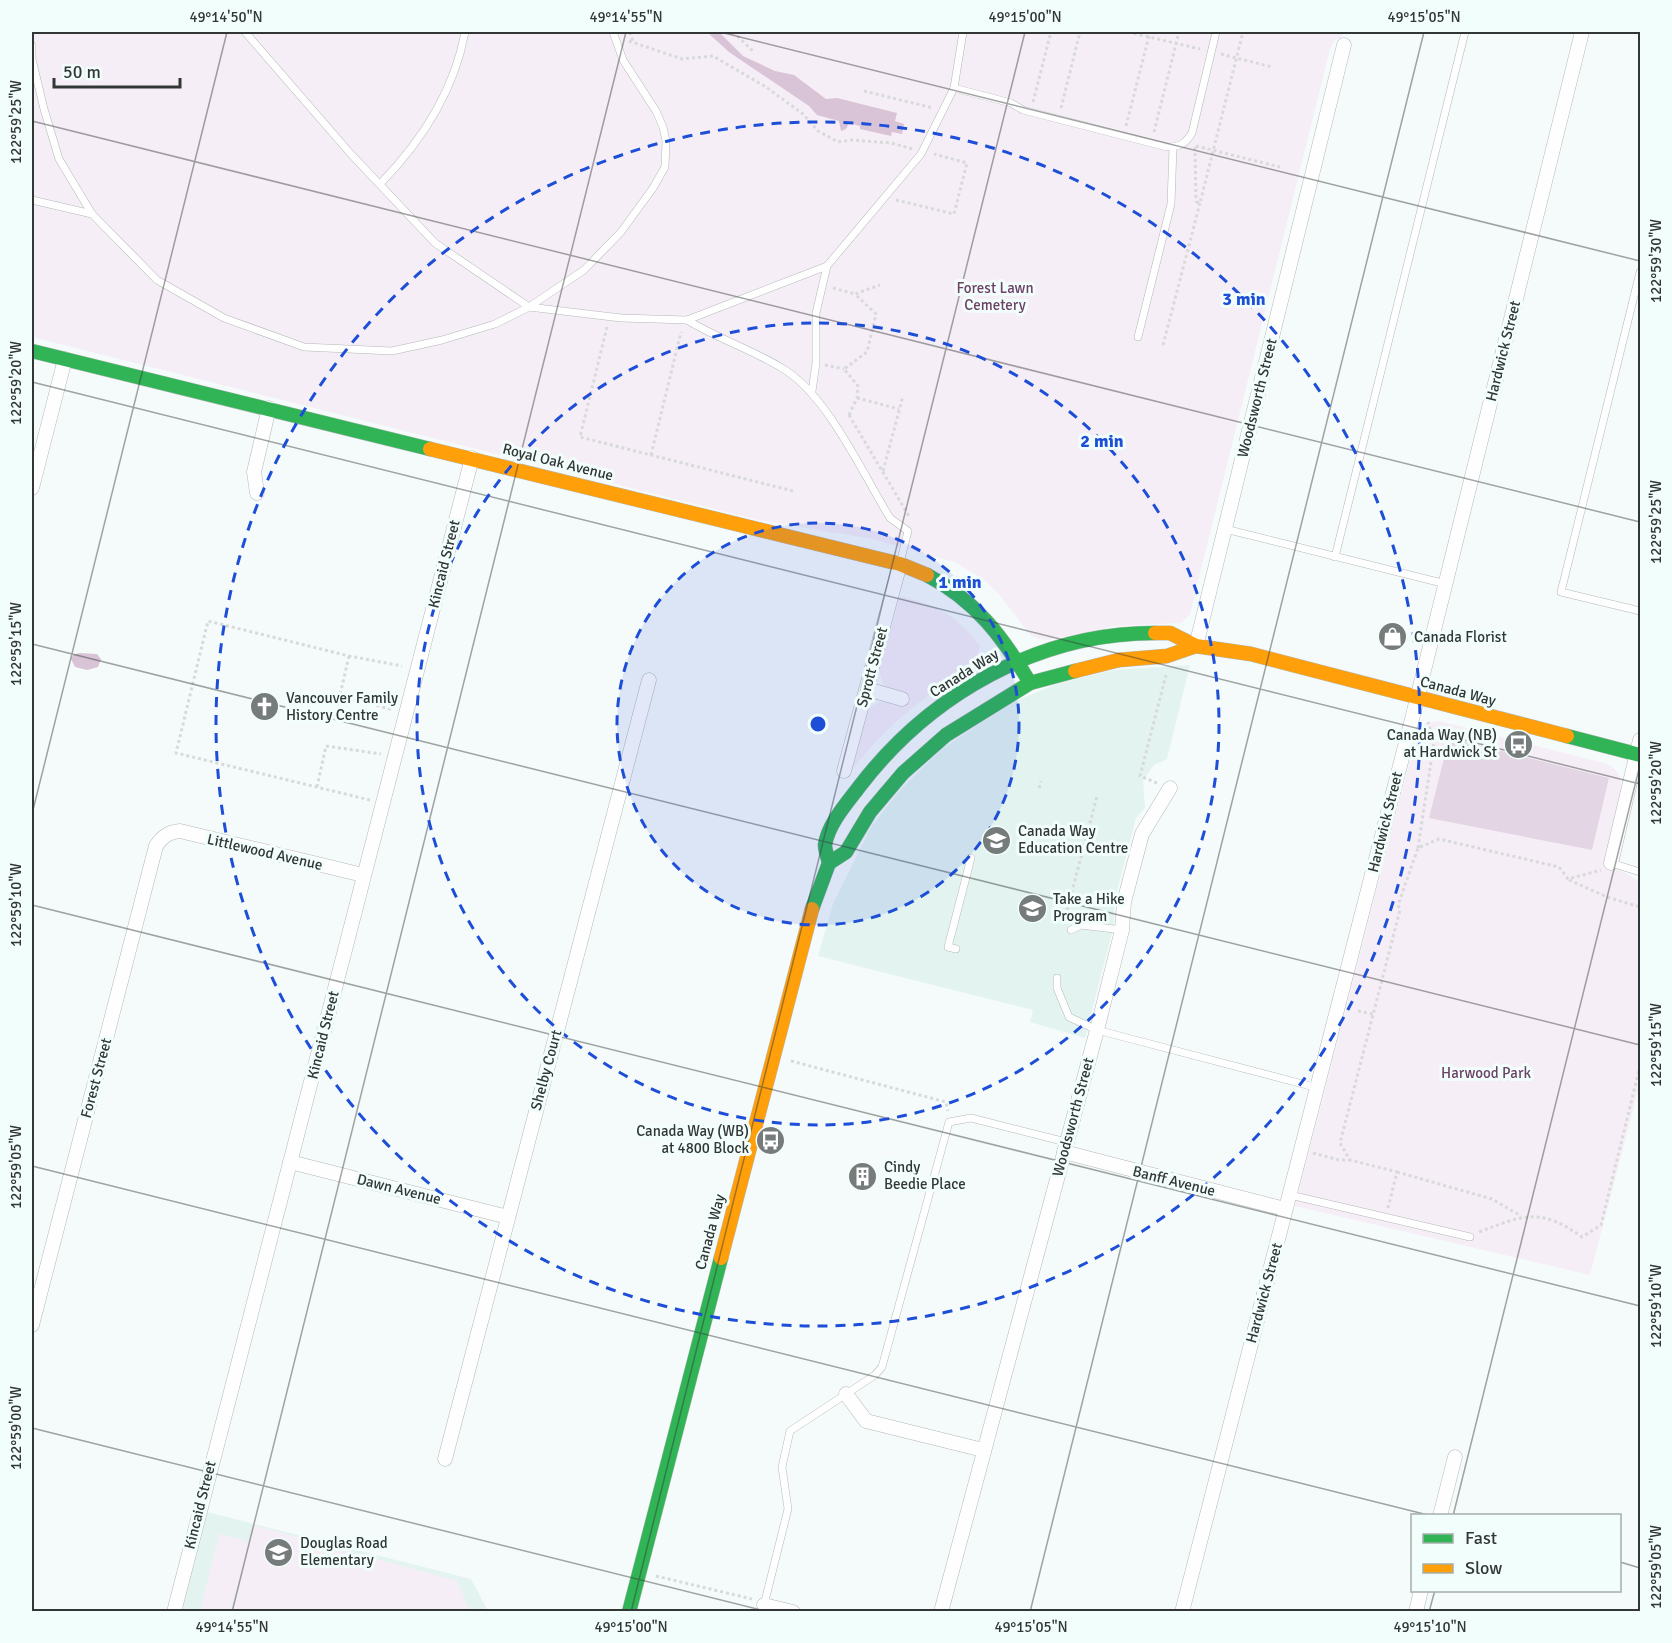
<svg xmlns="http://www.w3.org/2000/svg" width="1672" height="1643" font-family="Signika,sans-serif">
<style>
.built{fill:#e3f4f0}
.green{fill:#f6eef6}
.forest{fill:#e3d5e3}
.water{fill:#d8c4d6}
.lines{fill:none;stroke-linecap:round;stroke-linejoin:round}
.lane-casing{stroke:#b4b9b8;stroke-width:8}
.street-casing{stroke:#b4b9b8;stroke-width:15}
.fast-casing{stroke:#b4b9b8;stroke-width:15}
.slow-casing{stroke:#b4b9b8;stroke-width:15}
.path{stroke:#d8dada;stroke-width:3;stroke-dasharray:3 3;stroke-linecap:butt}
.lane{stroke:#fefefe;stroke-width:7}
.street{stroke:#fefefe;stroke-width:14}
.fast{stroke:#30b455;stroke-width:14}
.slow{stroke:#ff9f0a;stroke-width:14}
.ticks{fill:none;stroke:#323736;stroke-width:1.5;stroke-opacity:0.45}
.ring{fill:none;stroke:#1d4ed8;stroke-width:3;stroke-dasharray:10 8}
.labels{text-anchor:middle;stroke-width:6;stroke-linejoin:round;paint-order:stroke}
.park-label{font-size:15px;fill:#6c4267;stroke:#f2fefb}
.street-label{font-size:15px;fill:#323736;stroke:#f2fefb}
.poi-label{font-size:15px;fill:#323736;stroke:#f2fefb;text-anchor:start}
.centre{fill:#1d4ed8;stroke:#f2fefb;stroke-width:3}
.ring-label{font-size:18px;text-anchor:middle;font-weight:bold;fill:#1d4ed8;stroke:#f2fefb;stroke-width:6;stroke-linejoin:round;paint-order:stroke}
.neatline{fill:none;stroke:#323736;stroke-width:2}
.ticks-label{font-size:15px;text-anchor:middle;fill:#323736}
</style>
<rect width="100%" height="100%" fill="#f5fbfa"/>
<g class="built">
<polygon points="1190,665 1167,759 1154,765 1143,780 1145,808 1136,818 1114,903 1114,925 1085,1038 1030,1022 1033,1010 818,956 833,904 871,827 902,788 942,749 1013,702 1057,684 1113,670"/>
<polygon points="207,1512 471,1579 488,1611 181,1612"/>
</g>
<g class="green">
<polygon points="32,32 1343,32 1342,37 1335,40 1330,49 1190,614 1181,623 1115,626 1048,640 1038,639 1030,635 998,593 983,579 954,562 873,539 758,520 32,337"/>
<path d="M900,596C937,605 956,615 980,646L975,664C928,693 885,726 852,770L850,769L868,709C881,698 891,701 906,705L909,697L884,686L879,671Z"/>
<path d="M1439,721L1604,763C1610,766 1616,768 1619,775C1626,794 1609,841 1605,861L1640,882V1083L1590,1275L1295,1206L1413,748L1425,723Z"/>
<polygon points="253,1525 457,1581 470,1611 232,1611 239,1580 230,1611 200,1611 219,1534 243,1540 248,1544"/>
</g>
<polygon class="forest" points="1449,738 1609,778 1592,850 1429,818"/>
<g class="water">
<polygon points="707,32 719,32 743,56 775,71 794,75 826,99 837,98 897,113 895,121 904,124 902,134 892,132 891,136 860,129 860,126 849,123 846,129 841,131 839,121 817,115 809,106 729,52"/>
<polygon points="79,653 97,654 101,659 98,667 87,670 75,667 71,659 73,655"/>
</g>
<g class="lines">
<defs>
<g id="lane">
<polyline points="245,32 350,153 435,243 529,307 584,270 621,232 653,188 665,167 666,141 663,127 656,111 623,60 613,32"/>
<polyline points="32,46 32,59 44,109 59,159 92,214 157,280 224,318 304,347 392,351 442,340 495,324 529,307 621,318 687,320 827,266 921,154 954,88 963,32"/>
<path d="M954,88L1011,103L1023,110L1167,147C1180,147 1185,144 1192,133L1216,32"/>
<path d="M380,184C422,141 454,92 465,32"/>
<polyline points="32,200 92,214"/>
<polyline points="1640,272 1561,592 1640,611"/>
<path d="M687,320C718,339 754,350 785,370C828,397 863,474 890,518L908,531L900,563"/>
<polyline points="1138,337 1171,204 1173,147"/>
<polyline points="812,391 816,363 816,313 827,266"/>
<polyline points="1225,529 1446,584"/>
<polyline points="1335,557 1465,32"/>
<polyline points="1611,863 1640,872"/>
<polyline points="1071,930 1081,925 1122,930"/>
<polyline points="956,949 948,947 971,858"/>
<polyline points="1057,978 1057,988 1069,1017 1097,1030 1318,1088"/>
<polyline points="1290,1195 1470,1237"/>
<polyline points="764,1605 788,1509 782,1467 790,1431 875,1375 882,1367 949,1122 971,1118 1066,1142"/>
</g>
<g id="street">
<polyline points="32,488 65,359"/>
<polyline points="257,493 254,472 269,408"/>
<polyline points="1196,646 1344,45"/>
<polyline points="867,689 902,699"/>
<polyline points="844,771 900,564"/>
<polyline points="1611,863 1640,740"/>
<polyline points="1064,1152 1285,1209"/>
<polyline points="290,1162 508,1217"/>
<path d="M32,1325L156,846C162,837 168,832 180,831L363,875"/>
<polyline points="846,1394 866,1421 983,1450"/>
<polyline points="445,1459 649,680"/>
<polyline points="1440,1516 1455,1457"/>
<polyline points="764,1605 793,1612"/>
<polyline points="174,1612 472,458"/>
<polyline points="941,1612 1097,1030 1122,930 1124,902 1142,834 1170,788"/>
<polyline points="1182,1612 1411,723 1582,32"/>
<polyline points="1416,1612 1421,1590"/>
</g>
<g id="fast">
<polyline points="32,351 430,449"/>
<path d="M927,575C975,600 1003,637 1030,683"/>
<polyline points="1567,736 1640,755"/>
<path d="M829,863C828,858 825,850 825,845C828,824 847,803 859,787C930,694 1038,633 1155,633"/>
<polyline points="812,909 829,863 846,852 870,812 903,773 946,735 1030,683 1075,671"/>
<polyline points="629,1612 721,1258"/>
</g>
<g id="slow">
<polyline points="430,449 900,564 927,575"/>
<polyline points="1155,633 1170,633 1196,646 1251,654 1567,736"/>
<polyline points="1075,671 1119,660 1167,656 1196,646"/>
<polyline points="721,1258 812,909"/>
</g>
</defs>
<use href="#lane" class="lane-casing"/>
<use href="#street" class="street-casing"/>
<use href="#fast" class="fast-casing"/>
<use href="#slow" class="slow-casing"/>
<g class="path">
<polyline points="630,32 633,42"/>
<polyline points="733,32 753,51"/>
<polyline points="1128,32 1200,49"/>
<polyline points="629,41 682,59 713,56 766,87 803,114 818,131 838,142 852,140 891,143 913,149"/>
<polyline points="1221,54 1272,67"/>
<polyline points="864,91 933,108"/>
<polyline points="1033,102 1051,32"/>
<polyline points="1061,108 1080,32"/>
<polyline points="1126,126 1150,32"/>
<polyline points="1154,132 1179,32"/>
<polyline points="1196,146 1280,167"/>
<polyline points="1195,147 1196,202"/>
<polyline points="896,200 954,214 967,163 934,154"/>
<polyline points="1196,202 1200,203 1243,32"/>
<polyline points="833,288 855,294"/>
<polyline points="607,327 580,437 793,491"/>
<polyline points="1163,345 1200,203"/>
<polyline points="825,365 844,369"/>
<polyline points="857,398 899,409"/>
<polyline points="849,415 857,398 858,386 844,369 867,352 876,314 855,294 880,285"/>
<polyline points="849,415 910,518"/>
<polyline points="651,455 681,332"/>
<polyline points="883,471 903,396"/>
<polyline points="349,656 340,695 393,710"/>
<polyline points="1157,783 1140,776 1166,675"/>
<polyline points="317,787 326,746 381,754"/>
<polyline points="1039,788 1041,781"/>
<polyline points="370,800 176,753 208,621 349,656 402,666"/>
<polyline points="1418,848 1434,742 1428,722"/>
<polyline points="1569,880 1607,897 1640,907"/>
<polyline points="1064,922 1097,796"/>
<polyline points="1358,1011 1373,1014"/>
<polyline points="791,1061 946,1102 948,1111"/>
<polyline points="1313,1153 1339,1160 1350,1160"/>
<polyline points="1397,1172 1492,1199 1521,1216"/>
<polyline points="1388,1208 1397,1172 1350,1160 1340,1143 1400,910 1398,905 1418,848 1439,839 1559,867 1568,879 1601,870"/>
<path d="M1479,1232C1524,1215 1540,1207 1582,1237L1601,1225L1640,1066"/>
<polyline points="656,1576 752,1599"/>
</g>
<use href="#lane" class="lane"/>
<use href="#street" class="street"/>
<use href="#fast" class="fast"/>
<use href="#slow" class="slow"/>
</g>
<path class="ticks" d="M720,32L1640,261M32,121L1640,522M32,382L1640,784M32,644L1640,1045M32,814L227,32M32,905L1640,1306M32,1166L1432,1516M32,1428L769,1612M1453,1516L1640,765M1620,1562L1640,1568M232,1612L626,32M631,1612L1025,32M1030,1612L1424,32M1429,1612L1435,1590"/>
<circle cx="818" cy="724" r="201" fill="#1d4ed8" fill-opacity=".12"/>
<g class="ring">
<circle cx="818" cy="724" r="201"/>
<circle cx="818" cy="724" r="401"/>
<circle cx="818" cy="724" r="602"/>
</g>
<defs>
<symbol id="shop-disc" viewBox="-11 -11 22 22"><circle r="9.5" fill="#767c7b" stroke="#f2fefb"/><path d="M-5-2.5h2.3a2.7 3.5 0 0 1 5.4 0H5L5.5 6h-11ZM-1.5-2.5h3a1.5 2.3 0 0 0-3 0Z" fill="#fff"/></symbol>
<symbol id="church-disc" viewBox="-11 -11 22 22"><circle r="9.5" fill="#767c7b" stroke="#f2fefb"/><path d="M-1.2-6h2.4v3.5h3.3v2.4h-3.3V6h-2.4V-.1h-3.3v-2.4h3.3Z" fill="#fff"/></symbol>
<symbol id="bus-disc" viewBox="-11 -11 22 22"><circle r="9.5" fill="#767c7b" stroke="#f2fefb"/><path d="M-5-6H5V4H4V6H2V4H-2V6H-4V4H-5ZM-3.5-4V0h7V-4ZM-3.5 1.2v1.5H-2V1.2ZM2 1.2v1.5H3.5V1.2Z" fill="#fff"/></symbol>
<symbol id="school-disc" viewBox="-11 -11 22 22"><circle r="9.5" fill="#767c7b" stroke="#f2fefb"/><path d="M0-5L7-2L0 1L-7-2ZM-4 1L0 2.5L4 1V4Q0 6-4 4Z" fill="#fff"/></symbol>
<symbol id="building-disc" viewBox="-11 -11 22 22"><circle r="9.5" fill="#767c7b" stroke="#f2fefb"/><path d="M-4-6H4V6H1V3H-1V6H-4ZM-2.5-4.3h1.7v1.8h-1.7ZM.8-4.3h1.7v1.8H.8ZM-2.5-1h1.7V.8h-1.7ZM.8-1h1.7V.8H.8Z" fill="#fff"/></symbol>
</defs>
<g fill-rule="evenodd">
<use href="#shop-disc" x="1376" y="620" width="33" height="33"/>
<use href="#church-disc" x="248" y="690" width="33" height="33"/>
<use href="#bus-disc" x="1502" y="728" width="33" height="33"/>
<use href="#school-disc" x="980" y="824" width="33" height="33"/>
<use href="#school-disc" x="1016" y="892" width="33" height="33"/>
<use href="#bus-disc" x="754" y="1124" width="33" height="33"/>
<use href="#building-disc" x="846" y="1160" width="33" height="33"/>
<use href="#school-disc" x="262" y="1536" width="33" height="33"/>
</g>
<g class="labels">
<g class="park-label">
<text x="995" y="293">Forest Lawn<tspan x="995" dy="17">Cemetery</tspan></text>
<text x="1486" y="1078">Harwood Park</text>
</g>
<g class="street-label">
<text transform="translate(1503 351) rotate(-76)" y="5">Hardwick Street</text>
<text transform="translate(1257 398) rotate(-76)" y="5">Woodsworth Street</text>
<text transform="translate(558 462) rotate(14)" y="5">Royal Oak Avenue</text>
<text transform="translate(444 564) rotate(-76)" y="5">Kincaid Street</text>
<text transform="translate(872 667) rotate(-75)" y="5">Sprott Street</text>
<text transform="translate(964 673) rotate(-32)" y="5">Canada Way</text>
<text transform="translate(1458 691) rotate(15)" y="5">Canada Way</text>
<text transform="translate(1385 822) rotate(-76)" y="5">Hardwick Street</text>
<text transform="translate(265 852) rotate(13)" y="5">Littlewood Avenue</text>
<text transform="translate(323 1035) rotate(-76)" y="5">Kincaid Street</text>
<text transform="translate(546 1070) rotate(-75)" y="5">Shelby Court</text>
<text transform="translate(96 1078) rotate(-75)" y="5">Forest Street</text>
<text transform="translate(1073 1117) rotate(-75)" y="5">Woodsworth Street</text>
<text transform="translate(1174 1181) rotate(14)" y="5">Banff Avenue</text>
<text transform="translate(399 1189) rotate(14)" y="5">Dawn Avenue</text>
<text transform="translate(710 1232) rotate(-75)" y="5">Canada Way</text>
<text transform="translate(1264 1293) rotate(-75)" y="5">Hardwick Street</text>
<text transform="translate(200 1505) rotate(-76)" y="5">Kincaid Street</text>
</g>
<g class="poi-label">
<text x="1414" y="642">Canada Florist</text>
<text x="286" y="703">Vancouver Family<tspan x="286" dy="17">History Centre</tspan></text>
<text x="1497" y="740" text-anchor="end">Canada Way (NB)<tspan x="1497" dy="17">at Hardwick St</tspan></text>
<text x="1018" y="836">Canada Way<tspan x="1018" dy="17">Education Centre</tspan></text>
<text x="1053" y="904">Take a Hike<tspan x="1053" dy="17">Program</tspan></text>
<text x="749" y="1136" text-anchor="end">Canada Way (WB)<tspan x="749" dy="17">at 4800 Block</tspan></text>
<text x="884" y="1172">Cindy<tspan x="884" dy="17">Beedie Place</tspan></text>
<text x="300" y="1548">Douglas Road<tspan x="300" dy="17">Elementary</tspan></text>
</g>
</g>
<circle cx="818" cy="724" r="9" class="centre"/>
<g class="ring-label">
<text x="1244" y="305">3 min</text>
<text x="1102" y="447">2 min</text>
<text x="960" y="588">1 min</text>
</g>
<rect width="1672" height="1643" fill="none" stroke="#f2fefb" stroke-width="66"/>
<rect x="1411" y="1514" width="210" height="78" fill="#f2fefb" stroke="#a5aeac" stroke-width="1.5"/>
<rect x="1423" y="1534" width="30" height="9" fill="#30b455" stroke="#a5aeac" stroke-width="1.5"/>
<text x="1465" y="1544" font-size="18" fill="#323736">Fast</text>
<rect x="1423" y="1564" width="30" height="9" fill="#ff9f0a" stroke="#a5aeac" stroke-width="1.5"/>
<text x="1465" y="1574" font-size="18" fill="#323736">Slow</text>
<path d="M54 78v9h126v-9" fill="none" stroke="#323736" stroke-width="3"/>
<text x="63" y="78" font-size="18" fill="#323736" stroke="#f2fefb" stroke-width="4.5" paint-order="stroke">50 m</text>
<rect x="33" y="33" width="1606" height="1577" class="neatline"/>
<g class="ticks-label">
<text x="226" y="22">49°14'50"N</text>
<text x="626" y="22">49°14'55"N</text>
<text x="1025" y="22">49°15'00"N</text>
<text x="1424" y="22">49°15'05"N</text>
<text transform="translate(16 122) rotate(-90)" y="5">122°59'25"W</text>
<text transform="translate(1656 261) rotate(-90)" y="5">122°59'30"W</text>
<text transform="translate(16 383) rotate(-90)" y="5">122°59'20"W</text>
<text transform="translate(1656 522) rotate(-90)" y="5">122°59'25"W</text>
<text transform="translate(16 644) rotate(-90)" y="5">122°59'15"W</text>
<text transform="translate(1656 783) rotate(-90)" y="5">122°59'20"W</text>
<text transform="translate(16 905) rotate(-90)" y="5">122°59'10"W</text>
<text transform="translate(1656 1045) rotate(-90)" y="5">122°59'15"W</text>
<text transform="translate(16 1167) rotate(-90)" y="5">122°59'05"W</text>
<text transform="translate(1656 1306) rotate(-90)" y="5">122°59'10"W</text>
<text transform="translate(16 1428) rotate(-90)" y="5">122°59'00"W</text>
<text transform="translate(1656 1567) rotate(-90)" y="5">122°59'05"W</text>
<text x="232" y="1632">49°14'55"N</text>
<text x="631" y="1632">49°15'00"N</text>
<text x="1031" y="1632">49°15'05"N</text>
<text x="1430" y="1632">49°15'10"N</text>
</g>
</svg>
